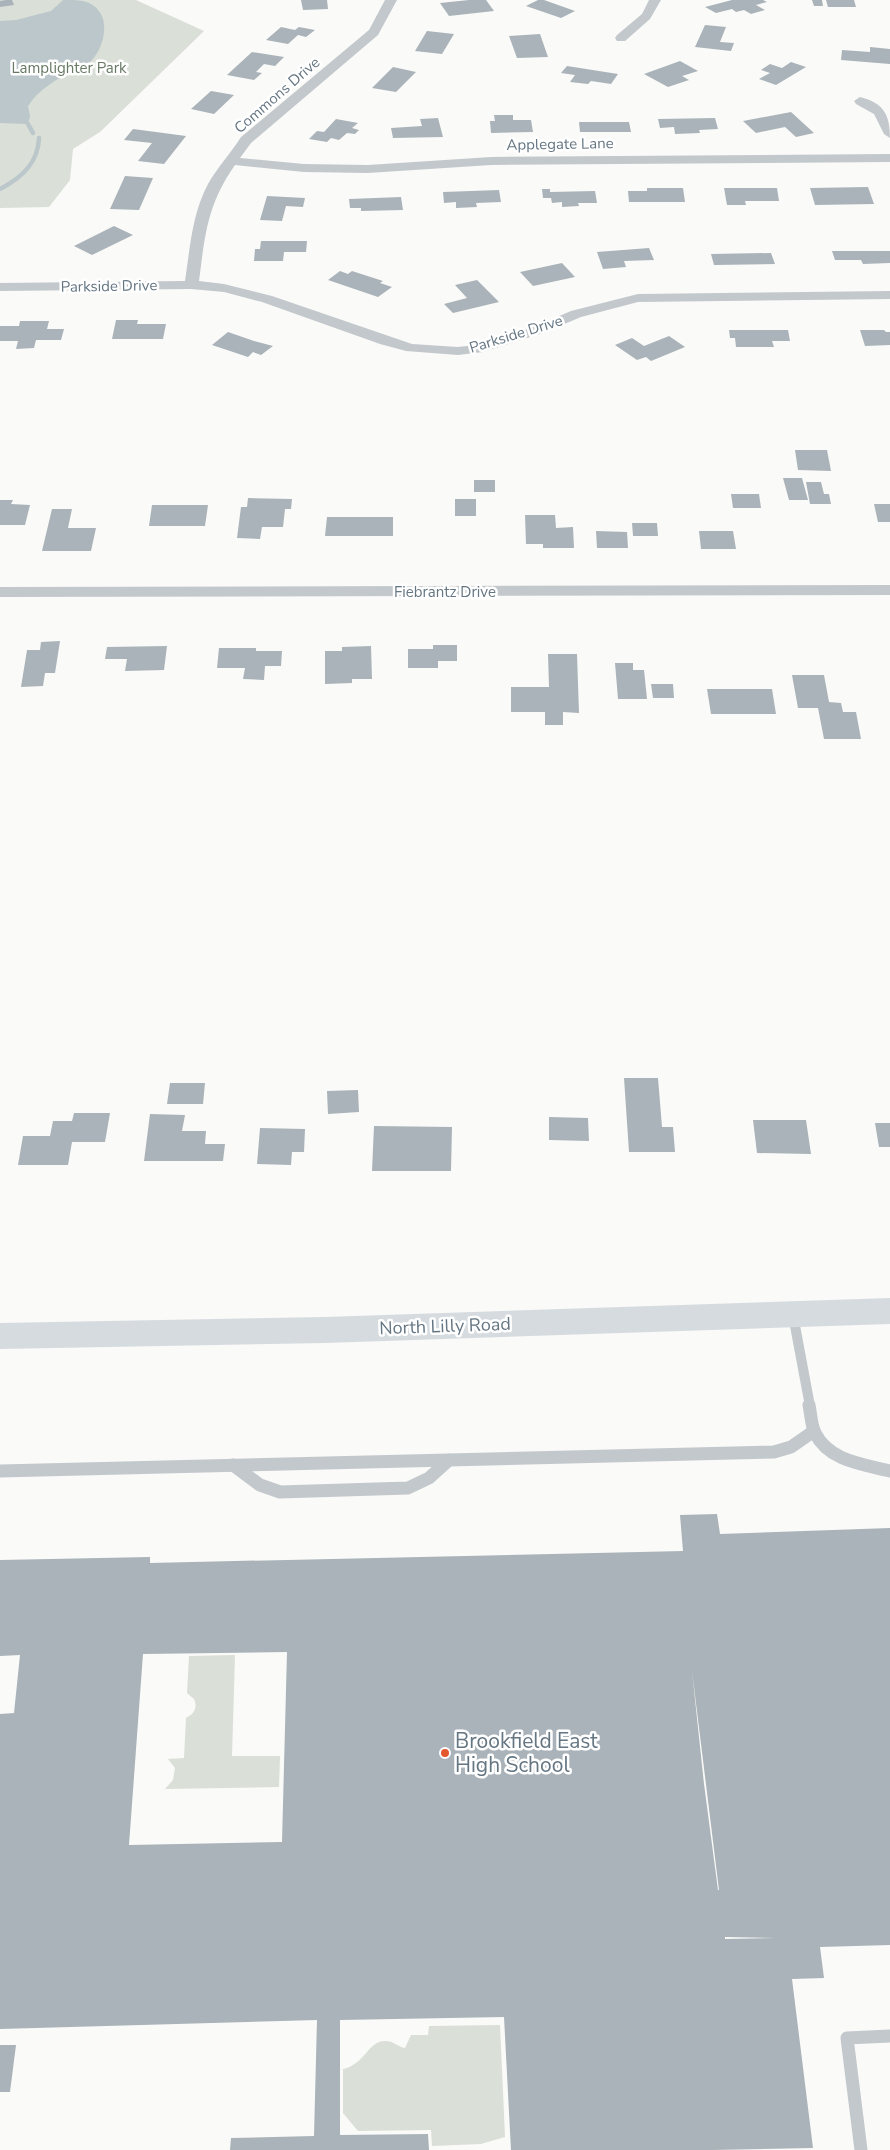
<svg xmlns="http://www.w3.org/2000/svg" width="890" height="2150" font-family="'Nunito Sans',sans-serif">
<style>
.green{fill:#dadfd7}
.water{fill:#bbc7cb}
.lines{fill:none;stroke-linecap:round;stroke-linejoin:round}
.stream{stroke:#bbc7cb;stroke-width:4.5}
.building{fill:#aab3b9;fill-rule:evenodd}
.lane-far1{stroke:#c3c8cc;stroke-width:10}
.lane{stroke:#c3c8cc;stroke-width:13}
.street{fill:#c3c8cc;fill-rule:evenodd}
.secondary{fill:#d6dbdf;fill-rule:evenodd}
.poi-dot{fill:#e4572e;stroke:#fff;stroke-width:2}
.labels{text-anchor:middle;stroke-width:5;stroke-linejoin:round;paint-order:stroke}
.far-park-label{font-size:15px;fill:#687a64;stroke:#fff}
.far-street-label{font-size:15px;fill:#657683;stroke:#fff}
.street-label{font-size:18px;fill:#657683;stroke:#fff}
.near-poi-label{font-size:21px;fill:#657683;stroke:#fff;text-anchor:start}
</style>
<rect width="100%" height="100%" fill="#fafaf8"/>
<g class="green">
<polygon points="0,0 136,0 204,31 100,132 73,149 70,180 49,207 0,208"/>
<path d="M235,1655L232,1756H280L279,1787L165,1789L173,1780L175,1768L168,1759L184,1758L186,1718C194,1714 198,1708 194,1699L187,1693L189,1656Z"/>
<path d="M500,2025L505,2137L481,2144L432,2146L431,2130L358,2131L343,2113V2069C366,2064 368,2040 386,2041C394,2041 398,2047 405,2048L411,2035H428L429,2026Z"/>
</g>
<path class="water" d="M63,0C81,0 94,0 102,16C108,31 101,52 90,62C85,66 78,67 73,70C56,80 39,89 28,106L30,116L28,124L0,123V21L16,20L51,11Z"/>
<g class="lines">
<g class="stream">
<polyline points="28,124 33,133"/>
<path d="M0,189C22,178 38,163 39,138"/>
</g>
</g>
<g class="building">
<polygon points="6,0 12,0 14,5 0,7 0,1"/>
<polygon points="301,0 327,0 328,9 303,10"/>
<polygon points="469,0 486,0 494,11 449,16 440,3"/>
<polygon points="538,0 544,0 575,11 561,18 526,6"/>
<polygon points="732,0 763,0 767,2 756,5 765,10 751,14 744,10 736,12 732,9 716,13 705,7"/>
<polygon points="812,0 822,0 823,6 814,6"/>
<polygon points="826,0 854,0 856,7 828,7"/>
<polygon points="705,25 726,27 720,42 734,43 731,51 695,47"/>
<polygon points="281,27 295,30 299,27 315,30 306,37 298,35 288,44 266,40"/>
<polygon points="427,31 454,34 442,54 415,51"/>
<polygon points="540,34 548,57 517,58 509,36"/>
<polygon points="870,47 890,49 890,64 841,60 842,50 870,52"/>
<polygon points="252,52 284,57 275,66 264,64 256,72 262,73 254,80 227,75"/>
<polygon points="680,61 698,71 682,76 689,80 668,87 644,74"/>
<polygon points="791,62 806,67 776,85 759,79 770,73 761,70 770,64 782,68"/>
<polygon points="567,66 618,74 611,84 591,81 588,84 570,82 575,75 561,73"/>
<polygon points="393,67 416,72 396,92 372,88"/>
<polygon points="211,91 234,95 214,114 191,109"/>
<polygon points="791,112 814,133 796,137 785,127 756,133 743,121"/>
<polygon points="494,115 513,115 513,120 531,120 533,132 491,133 490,121 495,121"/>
<polygon points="438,118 443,137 393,138 391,128 422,126 420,119"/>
<polygon points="715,118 718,129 699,130 700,133 675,134 674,127 660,128 658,119"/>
<polygon points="336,119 358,123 352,128 359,130 355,134 347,133 339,140 331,138 327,142 309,139 317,131 324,132"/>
<polygon points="579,122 629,122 631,132 580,132"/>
<polygon points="133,129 186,136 164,164 138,161 152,143 124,140"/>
<polygon points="125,176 153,178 139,210 110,209"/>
<polygon points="868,187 874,204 815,205 810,188"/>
<polygon points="647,188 683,188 685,202 629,202 628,191 647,191"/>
<polygon points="724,188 777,188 779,201 745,201 746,205 727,205"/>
<polygon points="542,189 550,189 550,192 595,191 597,203 578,203 579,206 562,207 562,202 552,203 551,198 543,198"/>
<polygon points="499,190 501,202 476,203 477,207 456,208 456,202 444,203 443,192"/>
<polygon points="267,196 305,198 303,207 286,206 282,221 260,220"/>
<polygon points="401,197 403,210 361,211 361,208 350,208 349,199"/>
<polygon points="114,226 133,235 92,255 74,246"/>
<polygon points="261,241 307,241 306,252 284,252 283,261 254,261 255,249 260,249"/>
<polygon points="649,248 654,260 624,261 626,267 603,269 597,252"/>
<polygon points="832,251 890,251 890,263 863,264 861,260 835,260"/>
<polygon points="771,253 775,264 714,265 711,254"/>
<polygon points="562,263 575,277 533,286 520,272"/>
<polygon points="340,271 348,274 352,271 383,281 380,283 392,287 378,297 328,280"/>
<polygon points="477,280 499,302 453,313 444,304 467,298 455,285"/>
<polygon points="116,320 138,320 137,324 166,324 163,339 112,339"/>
<polygon points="20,321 49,321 47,329 64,329 61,340 36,340 34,348 16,349 18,341 0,341 0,326 19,326"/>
<polygon points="729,330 788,330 790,341 772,341 774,347 736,347 735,338 730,338"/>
<polygon points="860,330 884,330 886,332 890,332 890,345 865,346"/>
<polygon points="228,332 254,341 273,346 261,355 253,352 248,357 212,345"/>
<polygon points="669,336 685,347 651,361 646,357 637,360 615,345 632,338 644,346"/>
<polygon points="795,450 827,450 831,471 798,470"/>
<polygon points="783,478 802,478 808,500 789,500"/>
<rect x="474" y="480" width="21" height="12"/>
<polygon points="806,482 821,482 824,494 829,494 831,504 810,504"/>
<polygon points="731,494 759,494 761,508 733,508"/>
<polygon points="248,498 292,499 291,509 285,509 283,527 262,527 260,539 237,538 241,507 247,507"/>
<rect x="455" y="499" width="21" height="17"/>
<polygon points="0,500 13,500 11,504 30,505 25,525 0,525"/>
<polygon points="874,504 890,504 890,522 878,522"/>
<polygon points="152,505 208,505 205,526 149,526"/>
<polygon points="52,509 72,509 68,528 96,528 91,551 42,551"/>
<polygon points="525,515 555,515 556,528 573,527 574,548 543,548 543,544 526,544"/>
<polygon points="327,517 393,517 393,536 325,536"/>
<polygon points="632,523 657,523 658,536 633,536"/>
<polygon points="596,531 627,532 628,548 597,548"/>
<polygon points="699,531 733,531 736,549 701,549"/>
<polygon points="60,641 55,673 45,673 43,686 21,687 27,650 40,650 41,642"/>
<polygon points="433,645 457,645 457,661 438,661 438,668 408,668 408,649 433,649"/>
<polygon points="167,646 164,670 125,671 127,659 105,659 107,647"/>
<polygon points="371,646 372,679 352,679 352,683 325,684 325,651 342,651 342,647"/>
<polygon points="219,648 256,648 256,651 282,651 281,666 265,666 264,680 243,679 245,668 217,668"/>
<polygon points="548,654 577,654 579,713 563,712 563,725 545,725 545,712 511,712 511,687 549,687"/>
<polygon points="615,663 633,663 633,670 644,670 647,699 618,699"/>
<polygon points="792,675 824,675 829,702 841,703 843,712 856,712 861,739 824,739 818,708 798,708"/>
<polygon points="651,684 673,684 674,698 653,698"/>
<polygon points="707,689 772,689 776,714 711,714"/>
<polygon points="624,1078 658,1078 662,1127 673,1127 675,1152 629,1152"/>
<polygon points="170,1083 205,1083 203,1104 167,1104"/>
<polygon points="358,1090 359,1112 328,1114 327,1091"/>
<polygon points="74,1113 110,1113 105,1142 72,1142 68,1165 18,1165 23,1136 50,1136 53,1121 72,1121"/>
<polygon points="150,1114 185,1115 182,1131 206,1131 205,1144 225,1144 223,1161 144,1161"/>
<polygon points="549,1117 588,1118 589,1141 549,1140"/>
<polygon points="753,1120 806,1120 811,1154 757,1153"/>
<polygon points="875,1123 890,1123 890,1147 879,1147"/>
<polygon points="374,1126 452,1127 451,1171 372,1171"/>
<polygon points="260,1128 305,1129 304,1152 292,1152 291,1165 257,1164"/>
<path d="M717,1514L720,1534L890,1528V1945L820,1947L824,1978L792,1979L813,2148L713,2150H511L504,2017L340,2020V2135L428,2134L429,2150H230L231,2138L314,2136L317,2020L0,2029V1714L14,1713L20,1655L0,1656V1560L150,1557V1563L683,1551L680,1515ZM287,1652L282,1842L129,1845L143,1654ZM692,1671L719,1890H718L704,1784ZM725,1937L776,1938L725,1939Z"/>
<polygon points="0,2045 16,2045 10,2092 0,2092"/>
</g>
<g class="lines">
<polyline class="lane-far1" points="793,1315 810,1406"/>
<g class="lane">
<path d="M809,1405C811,1414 811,1425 815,1433C829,1461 862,1464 890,1471"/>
<polyline points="233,1465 260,1485 280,1492 408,1488 429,1478 449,1460"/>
<polyline points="0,1471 774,1452 791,1447 814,1431"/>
<polyline points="861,2150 847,2038 890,2036"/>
</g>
<g class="street">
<path d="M385,0H397L378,35L251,143L240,158L304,164L368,165L491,157L890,154V162L491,165L368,173L304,172L235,165C207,205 205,235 199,281L224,284L272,296L412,344L458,347L476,345L533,327L571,311L638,294L890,291V299L638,302L581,317L543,333L483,352L458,355L406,351L380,344L262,302L224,292L191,289L0,291V283L185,281C190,248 192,214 208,184C217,168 231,153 241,137L369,30Z"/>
<polygon points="649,0 661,0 650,19 625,41 617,41 615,38 617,35 642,14"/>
<path d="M860,97C884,103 890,115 890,138L884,134L874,114L856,104L854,101Z"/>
<polygon points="890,585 890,595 0,597 0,587"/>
</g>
<polygon class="secondary" points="890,1298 890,1324 325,1343 0,1349 0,1323 325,1317"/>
</g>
<circle class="poi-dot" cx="445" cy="1753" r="5"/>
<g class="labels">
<g class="far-park-label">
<text x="69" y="73">Lamplighter Park</text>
</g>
<g class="far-street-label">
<text transform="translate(277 95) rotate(-41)" y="5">Commons Drive</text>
<text transform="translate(560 144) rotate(-1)" y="5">Applegate Lane</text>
<text transform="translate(109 286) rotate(-1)" y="5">Parkside Drive</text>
<text transform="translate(516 334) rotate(-17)" y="5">Parkside Drive</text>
<text x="445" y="597">Fiebrantz Drive</text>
</g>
<g class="street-label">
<text transform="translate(445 1326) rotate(-2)" y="6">North Lilly Road</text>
</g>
<g class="near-poi-label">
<text x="455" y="1748">Brookfield East<tspan x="455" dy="24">High School</tspan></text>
</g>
</g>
</svg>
